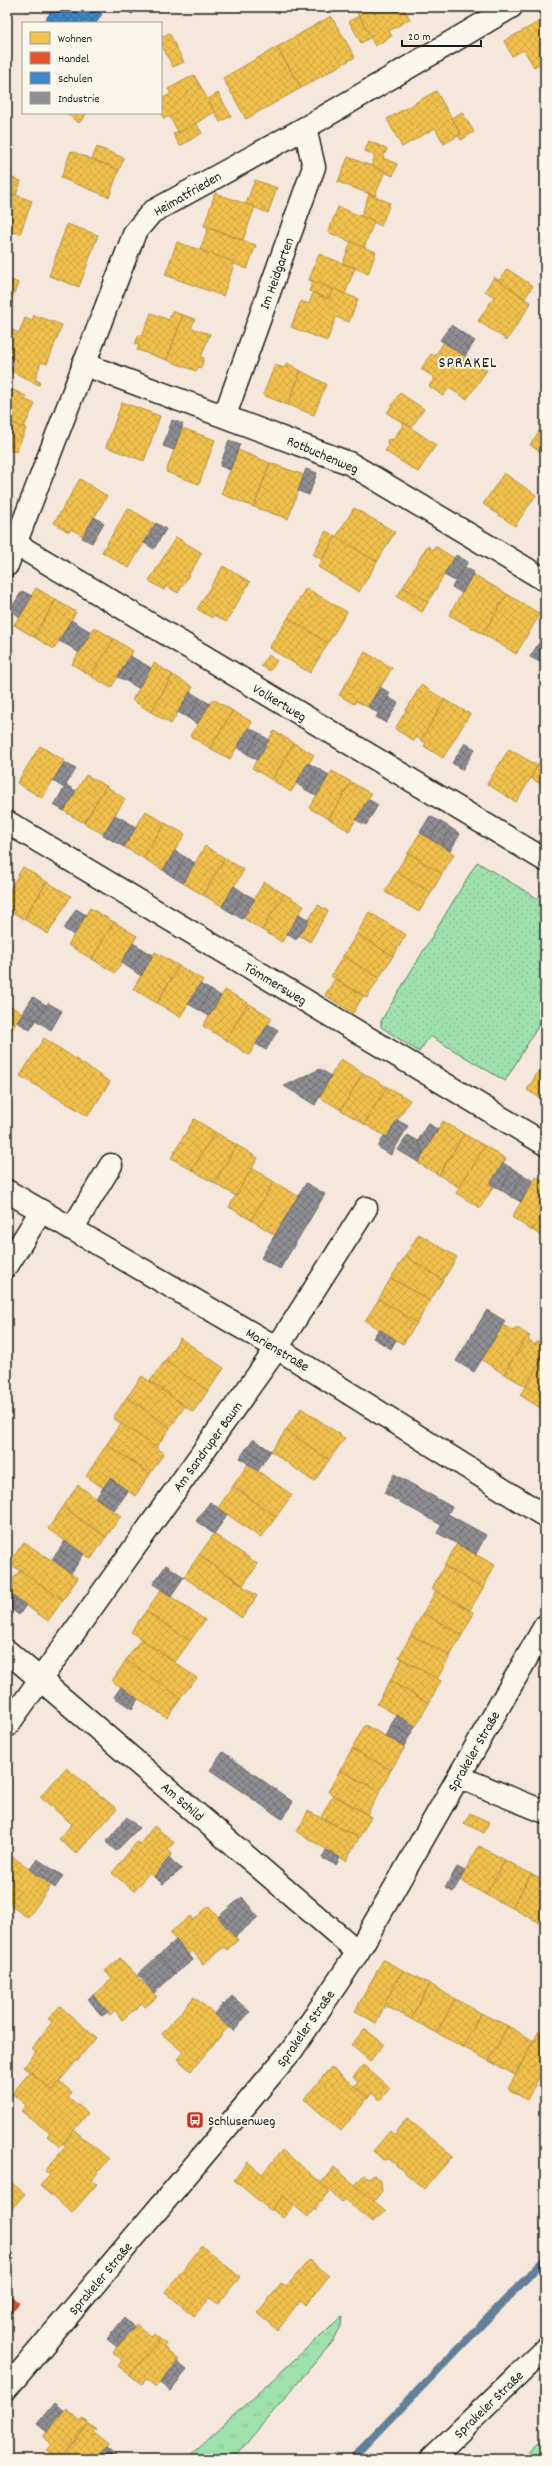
<svg xmlns="http://www.w3.org/2000/svg" width="552" height="2466" font-family="Dekko,sans-serif">
<style>
.grass{fill:url(#grass-tufts);stroke:#5d7e64}
.park{fill:url(#park-dots);stroke:#5d7e64}
.homes{fill:url(#homes-cross-hatch);stroke:#b2903f}
.shops{fill:url(#shops-cross-hatch);stroke:#a84529}
.schools{fill:url(#schools-cross-hatch);stroke:#346892}
.industry{fill:url(#industry-cross-hatch);stroke:#6b6b6f}
.lines{fill:none;stroke-linecap:round;stroke-linejoin:round}
.stream{stroke:#628099;stroke-width:8}
.minor-casing{stroke:#1c1c1c;stroke-width:25}
.tertiary-casing{stroke:#1c1c1c;stroke-width:25}
.secondary-casing{stroke:#1c1c1c;stroke-width:25}
.minor{stroke:#fbf7ec;stroke-width:22}
.tertiary{stroke:#fbf7ec;stroke-width:22}
.secondary{stroke:#fbf7ec;stroke-width:22}
.labels{text-anchor:middle;stroke-width:4;stroke-linejoin:round;paint-order:stroke}
.street-label{font-size:14px;fill:#1c1c1c;stroke:#fbf7ec}
.poi-label{font-size:14px;fill:#1c1c1c;stroke:#fbf7ec;text-anchor:start}
.quarter-label{font-size:16px;letter-spacing:1px;fill:#1c1c1c;stroke:#fbf7ec}
</style>
<defs>
<pattern id="grass-tufts" width="24" height="20" patternUnits="userSpaceOnUse"><rect width="24" height="20" fill="#9ee1ac"/><path d="M3 7l-1-3M5 7V3M7 7l1-3M15 17l-1-3M17 17v-4M19 17l1-3" fill="none" stroke="#88c093"/></pattern>
<pattern id="park-dots" width="8" height="8" patternUnits="userSpaceOnUse"><rect width="8" height="8" fill="#9ee1ac"/><path d="M2 2h.1M6 6h.1" fill="none" stroke="#88c093" stroke-width="1.8" stroke-linecap="round"/></pattern>
<pattern id="homes-cross-hatch" width="8" height="8" patternUnits="userSpaceOnUse"><rect width="8" height="8" fill="#f2c14e"/><path d="M0 0l8 8M0 8l8-8" fill="none" stroke="#cfa544"/></pattern>
<pattern id="shops-cross-hatch" width="8" height="8" patternUnits="userSpaceOnUse"><rect width="8" height="8" fill="#e4572e"/><path d="M0 0l8 8M0 8l8-8" fill="none" stroke="#b84726"/></pattern>
<pattern id="schools-cross-hatch" width="8" height="8" patternUnits="userSpaceOnUse"><rect width="8" height="8" fill="#3f88c5"/><path d="M0 0l8 8M0 8l8-8" fill="none" stroke="#346e9f"/></pattern>
<pattern id="industry-cross-hatch" width="8" height="8" patternUnits="userSpaceOnUse"><rect width="8" height="8" fill="#8d8d92"/><path d="M0 0l8 8M0 8l8-8" fill="none" stroke="#727276"/></pattern>
</defs>
<rect width="100%" height="100%" fill="#f5e7db"/>
<filter id="ink" filterUnits="userSpaceOnUse"><feTurbulence type="fractalNoise" baseFrequency=".025" numOctaves="2"/><feDisplacementMap in="SourceGraphic" scale="8" xChannelSelector="R" yChannelSelector="G"/><feConvolveMatrix kernelMatrix="1 2 1 2 8 2 1 2 1" color-interpolation-filters="sRGB"/></filter>
<g filter="url(#ink)">
<g class="grass">
<polygon points="342,2316 341,2326 335,2339 233,2459 186,2459"/>
<polygon points="545,2437 545,2459 522,2459"/>
</g>
<polygon class="park" points="477,862 545,903 545,1015 505,1081 430,1036 419,1052 381,1027 381,1021"/>
<g class="homes">
<polygon points="354,7 403,7 410,19 389,31 392,36 375,46"/>
<polygon points="331,16 355,57 301,88 277,47"/>
<polygon points="359,16 371,37 361,43 349,21"/>
<polygon points="542,20 545,26 545,61 534,67 524,50 512,56 504,41"/>
<polygon points="169,33 184,62 173,67 161,44 161,38"/>
<polygon points="277,47 301,88 246,119 223,78"/>
<polygon points="194,75 215,112 179,133 169,116 164,119 161,113 161,99 171,94 168,89"/>
<polygon points="436,91 461,134 444,144 435,128 402,147 387,119"/>
<polygon points="218,93 231,116 220,122 208,99"/>
<polygon points="462,112 474,132 461,140 458,136 461,134 452,118"/>
<polygon points="66,113 87,113 79,123"/>
<polygon points="196,123 202,133 180,146 173,134 178,131 179,133"/>
<polygon points="369,141 387,149 383,158 397,164 393,176 371,166 375,156 365,151"/>
<polygon points="97,147 124,158 119,170 92,159"/>
<polygon points="71,151 119,170 109,197 61,178"/>
<polygon points="348,157 385,171 375,196 338,182"/>
<polygon points="7,176 21,181 16,195 7,192"/>
<polygon points="255,180 277,188 268,213 246,204"/>
<polygon points="7,192 32,201 20,234 7,230"/>
<polygon points="215,193 255,207 243,240 204,226"/>
<polygon points="369,194 390,203 381,226 361,216"/>
<polygon points="338,207 374,221 364,248 328,232"/>
<polygon points="67,224 98,235 79,287 49,276"/>
<polygon points="208,228 256,245 247,269 200,250"/>
<polygon points="177,242 235,262 223,296 165,275"/>
<polygon points="351,242 376,252 368,274 343,263"/>
<polygon points="319,254 355,268 345,294 309,280"/>
<polygon points="507,269 533,286 525,298 499,281"/>
<polygon points="494,277 531,303 507,340 478,321 494,297 485,291"/>
<polygon points="7,278 18,283 10,304 7,302"/>
<polygon points="313,281 333,289 329,299 309,291"/>
<polygon points="333,289 358,299 349,322 336,317 327,341 291,327 301,301 309,304 313,293 329,299"/>
<polygon points="172,311 183,315 167,360 137,350 139,345 135,344 139,334 142,336 151,313 169,320"/>
<polygon points="34,315 62,325 47,364 41,362 35,379 40,382 39,385 11,371 16,360 7,356 7,328 19,333 25,318 32,321"/>
<polygon points="183,315 195,319 191,328 210,334 201,357 204,358 201,368 198,367 196,371 167,360"/>
<polygon points="444,342 487,370 467,399 449,388 443,396 429,386 435,378 421,369 431,354 435,356"/>
<polygon points="287,363 301,371 288,405 263,395 275,365 284,368"/>
<polygon points="301,371 326,384 314,415 288,405"/>
<polygon points="11,389 26,396 24,399 35,404 24,427 26,429 7,420 7,391 10,393"/>
<polygon points="400,393 424,409 411,428 387,413"/>
<polygon points="122,402 160,416 144,461 106,447"/>
<polygon points="7,420 26,429 16,452 7,449"/>
<polygon points="545,422 545,455 530,445"/>
<polygon points="404,423 436,445 418,472 385,451 388,447 387,440 394,439"/>
<polygon points="182,428 215,440 199,484 166,472"/>
<polygon points="238,450 270,463 254,507 221,494"/>
<polygon points="270,463 304,475 288,519 254,507"/>
<polygon points="504,473 536,495 515,526 483,504"/>
<polygon points="80,479 107,496 83,536 71,529 69,532 54,523"/>
<polygon points="128,508 155,524 129,568 102,552"/>
<polygon points="354,508 395,532 377,562 336,537"/>
<polygon points="326,531 336,537 322,560 313,554"/>
<polygon points="176,537 202,553 178,593 166,586 164,590 149,581"/>
<polygon points="336,537 377,562 359,592 318,567"/>
<polygon points="427,546 433,550 435,546 454,558 428,602 403,587"/>
<polygon points="223,566 250,582 226,622 214,615 212,618 197,609"/>
<polygon points="473,574 507,594 483,634 449,615"/>
<polygon points="403,587 428,602 422,612 397,597"/>
<polygon points="36,588 56,600 34,637 14,625"/>
<polygon points="306,588 347,612 328,643 288,618"/>
<polygon points="507,594 540,614 516,654 483,634"/>
<polygon points="56,600 76,612 54,649 34,637"/>
<polygon points="288,618 328,643 310,673 269,648"/>
<polygon points="94,627 114,639 91,676 72,664"/>
<polygon points="114,639 133,651 111,688 91,676"/>
<polygon points="365,652 392,668 368,707 356,701 354,704 339,695"/>
<polygon points="268,655 277,661 270,671 261,666"/>
<polygon points="154,663 173,675 151,712 132,700"/>
<polygon points="173,675 193,687 171,724 151,712"/>
<polygon points="421,685 445,700 421,740 416,737 414,741 395,729"/>
<polygon points="213,699 233,711 210,748 190,736"/>
<polygon points="445,700 470,714 443,758 424,746 426,743 421,740"/>
<polygon points="233,711 252,722 230,759 210,748"/>
<polygon points="7,723 14,728 7,740"/>
<polygon points="274,731 294,743 272,780 252,768"/>
<polygon points="294,743 314,755 291,792 272,780"/>
<polygon points="40,746 65,761 42,798 17,783"/>
<polygon points="509,749 538,766 516,802 487,784"/>
<polygon points="545,751 545,784 544,786 531,778"/>
<polygon points="332,771 351,782 329,819 309,808"/>
<polygon points="86,775 106,786 84,823 64,811"/>
<polygon points="351,782 371,794 349,831 329,819"/>
<polygon points="106,786 125,799 103,834 84,823"/>
<polygon points="146,811 165,823 143,858 124,847"/>
<polygon points="165,823 185,834 163,870 143,858"/>
<polygon points="420,833 454,854 442,874 408,853"/>
<polygon points="205,846 225,858 203,895 183,883"/>
<polygon points="408,853 442,874 431,893 396,872"/>
<polygon points="225,858 244,870 222,906 203,895"/>
<polygon points="23,867 47,882 24,919 7,909 7,894"/>
<polygon points="396,872 431,893 419,912 385,892"/>
<polygon points="47,882 71,896 48,934 24,919"/>
<polygon points="264,882 284,894 262,930 243,918"/>
<polygon points="284,894 304,906 282,942 262,930"/>
<polygon points="318,905 328,911 310,942 299,935"/>
<polygon points="90,908 114,922 92,959 68,945"/>
<polygon points="369,912 406,935 393,956 357,934"/>
<polygon points="114,922 137,936 115,973 92,959"/>
<polygon points="357,934 393,956 379,978 343,956"/>
<polygon points="155,952 179,966 157,1003 133,989"/>
<polygon points="343,956 379,978 367,998 331,976"/>
<polygon points="179,966 203,980 180,1017 157,1003"/>
<polygon points="335,979 363,996 353,1013 325,995"/>
<polygon points="225,990 248,1003 226,1040 203,1026"/>
<polygon points="248,1003 272,1018 249,1055 226,1040"/>
<polygon points="7,1004 22,1013 7,1038"/>
<polygon points="44,1038 110,1082 88,1116 20,1076"/>
<polygon points="341,1059 363,1073 341,1110 318,1096"/>
<polygon points="545,1060 545,1101 527,1090"/>
<polygon points="363,1073 387,1087 364,1124 341,1110"/>
<polygon points="387,1087 410,1100 387,1137 364,1124"/>
<polygon points="194,1119 215,1132 192,1170 171,1158"/>
<polygon points="443,1121 464,1134 439,1175 418,1163"/>
<polygon points="215,1132 237,1145 214,1183 192,1170"/>
<polygon points="464,1134 485,1146 460,1188 439,1175"/>
<polygon points="237,1145 258,1158 236,1196 214,1183"/>
<polygon points="485,1146 506,1159 490,1184 494,1186 480,1208 456,1193"/>
<polygon points="252,1168 274,1182 251,1220 229,1207"/>
<polygon points="536,1177 545,1182 545,1210 532,1231 512,1217"/>
<polygon points="274,1182 298,1196 275,1235 251,1220"/>
<polygon points="545,1210 545,1240 533,1230"/>
<polygon points="419,1234 457,1257 443,1280 405,1256"/>
<polygon points="405,1256 443,1280 430,1301 391,1278"/>
<polygon points="391,1278 430,1301 417,1323 379,1299"/>
<polygon points="379,1299 417,1323 403,1344 365,1321"/>
<polygon points="503,1325 513,1331 516,1327 528,1335 504,1374 482,1360"/>
<polygon points="528,1335 530,1336 528,1340 535,1345 537,1341 545,1345 545,1354 526,1386 504,1374"/>
<polygon points="180,1338 224,1368 208,1391 165,1361"/>
<polygon points="545,1354 545,1398 526,1386"/>
<polygon points="165,1361 208,1391 193,1412 150,1381"/>
<polygon points="142,1376 185,1406 170,1428 127,1397"/>
<polygon points="526,1386 545,1398 542,1409 520,1395"/>
<polygon points="127,1397 170,1428 156,1448 113,1418"/>
<polygon points="301,1408 345,1438 329,1460 286,1430"/>
<polygon points="121,1423 164,1453 150,1474 107,1444"/>
<polygon points="286,1430 329,1460 314,1482 271,1451"/>
<polygon points="107,1444 150,1474 135,1496 110,1478 103,1488 86,1476"/>
<polygon points="248,1464 292,1495 276,1517 233,1486"/>
<polygon points="78,1485 121,1516 106,1537 63,1507"/>
<polygon points="233,1486 276,1517 261,1538 218,1508"/>
<polygon points="63,1507 106,1537 91,1559 48,1529"/>
<polygon points="214,1534 258,1564 243,1585 199,1555"/>
<polygon points="24,1542 78,1578 63,1600 9,1563"/>
<polygon points="457,1544 495,1565 483,1588 444,1566"/>
<polygon points="199,1555 257,1596 242,1618 184,1577"/>
<polygon points="444,1566 483,1588 470,1610 432,1589"/>
<polygon points="20,1570 63,1600 48,1621 7,1592 7,1588"/>
<polygon points="161,1590 205,1620 190,1641 146,1611"/>
<polygon points="436,1591 474,1613 462,1635 423,1613"/>
<polygon points="146,1611 190,1641 175,1662 131,1632"/>
<polygon points="423,1613 462,1635 450,1656 411,1635"/>
<polygon points="411,1635 450,1656 437,1679 399,1657"/>
<polygon points="141,1639 197,1678 180,1698 126,1660"/>
<polygon points="402,1659 441,1681 429,1703 390,1681"/>
<polygon points="126,1660 181,1698 167,1718 112,1681"/>
<polygon points="390,1681 429,1703 416,1726 377,1704"/>
<polygon points="365,1725 405,1747 391,1770 352,1749"/>
<polygon points="352,1749 391,1770 380,1792 340,1770"/>
<polygon points="66,1768 117,1809 76,1854 59,1839 72,1824 40,1797"/>
<polygon points="340,1770 380,1792 367,1814 328,1792"/>
<polygon points="333,1795 371,1817 359,1838 321,1817"/>
<polygon points="308,1811 359,1838 346,1861 297,1832"/>
<polygon points="470,1813 489,1822 484,1833 464,1823"/>
<polygon points="154,1826 174,1842 168,1850 172,1854 154,1877 149,1873 134,1891 112,1873 137,1842 140,1844"/>
<polygon points="479,1846 505,1860 486,1895 460,1880"/>
<polygon points="7,1853 52,1884 28,1918 7,1903"/>
<polygon points="505,1860 531,1874 512,1908 486,1895"/>
<polygon points="531,1874 545,1882 545,1910 538,1922 512,1908"/>
<polygon points="209,1906 238,1940 227,1950 224,1947 203,1964 193,1951 189,1954 193,1960 170,1933 190,1916 193,1920"/>
<polygon points="120,1958 157,1997 145,2007 142,2003 122,2020 115,2010 110,2015 93,1995 112,1979 105,1971"/>
<polygon points="383,1960 403,1970 376,2023 355,2011"/>
<polygon points="403,1970 430,1984 411,2019 384,2005"/>
<polygon points="430,1984 455,1999 437,2033 411,2019"/>
<polygon points="194,1997 229,2026 191,2071 177,2059 183,2052 162,2034"/>
<polygon points="455,1999 481,2013 463,2047 437,2033"/>
<polygon points="60,2006 96,2038 52,2090 24,2067 36,2052 32,2048 52,2022 48,2019"/>
<polygon points="481,2013 508,2026 489,2061 463,2047"/>
<polygon points="508,2026 534,2041 515,2075 489,2061"/>
<polygon points="365,2029 384,2044 370,2061 351,2045"/>
<polygon points="539,2031 545,2034 545,2066 527,2100 508,2089"/>
<polygon points="363,2065 390,2088 380,2100 372,2093 368,2098 354,2086 358,2081 353,2077"/>
<polygon points="331,2067 368,2098 341,2131 304,2099"/>
<polygon points="30,2072 52,2090 59,2081 72,2092 68,2097 88,2113 60,2147 47,2136 50,2133 21,2111 26,2105 12,2094"/>
<polygon points="407,2118 453,2156 424,2189 389,2159 383,2160 373,2151 390,2131 396,2136 397,2130"/>
<polygon points="74,2130 109,2159 92,2180 97,2184 72,2213 40,2186 50,2175 45,2171 66,2146 63,2144"/>
<polygon points="282,2150 330,2190 316,2208 316,2211 314,2209 308,2217 283,2196 271,2211 234,2180 248,2162 262,2174"/>
<polygon points="334,2167 355,2185 386,2211 372,2222 344,2199 342,2202 321,2183"/>
<polygon points="364,2175 368,2178 375,2175 381,2181 382,2191 374,2201 355,2185"/>
<polygon points="7,2179 25,2194 7,2214"/>
<polygon points="283,2196 294,2205 283,2218 272,2209"/>
<polygon points="202,2246 240,2277 218,2304 210,2298 194,2316 165,2292"/>
<polygon points="309,2260 329,2276 305,2306 300,2301 277,2330 257,2313 281,2284 286,2287"/>
<polygon points="136,2324 151,2337 154,2334 160,2339 130,2375 118,2366 122,2360 113,2352"/>
<polygon points="160,2339 166,2344 164,2347 179,2360 156,2387 146,2379 142,2385 130,2375"/>
<polygon points="66,2409 81,2421 83,2418 89,2424 58,2459 47,2450 52,2445 43,2437"/>
<polygon points="89,2424 96,2429 93,2432 108,2444 106,2447 96,2459 60,2459"/>
</g>
<polygon class="shops" points="7,2293 19,2303 7,2317"/>
<g class="schools">
<polygon points="54,7 91,7 102,14 96,23 52,23 46,19"/>
<polygon points="127,7 144,7 131,14"/>
</g>
<g class="industry">
<polygon points="451,325 475,341 465,356 440,340"/>
<polygon points="172,420 183,424 174,450 163,446"/>
<polygon points="229,440 240,444 230,470 220,466"/>
<polygon points="306,469 317,473 309,495 298,491"/>
<polygon points="94,517 104,523 92,543 82,538"/>
<polygon points="156,523 166,529 154,549 144,543"/>
<polygon points="456,555 468,562 455,581 444,575"/>
<polygon points="464,567 474,572 462,593 452,587"/>
<polygon points="22,591 32,596 20,617 10,610"/>
<polygon points="71,620 81,626 69,646 59,641"/>
<polygon points="81,626 91,632 79,653 69,646"/>
<polygon points="545,633 545,655 542,663 530,657"/>
<polygon points="130,656 141,662 128,682 118,677"/>
<polygon points="141,662 151,668 138,688 128,682"/>
<polygon points="380,687 390,693 378,713 368,707"/>
<polygon points="190,692 200,698 188,718 178,712"/>
<polygon points="388,697 398,703 386,723 376,717"/>
<polygon points="200,698 210,704 197,724 188,718"/>
<polygon points="249,728 259,733 247,754 237,747"/>
<polygon points="259,733 269,740 257,760 247,754"/>
<polygon points="465,743 475,749 462,770 452,763"/>
<polygon points="64,762 76,769 64,788 53,781"/>
<polygon points="308,763 319,769 306,790 296,783"/>
<polygon points="319,769 329,775 317,796 306,790"/>
<polygon points="66,785 76,791 64,811 54,805"/>
<polygon points="368,799 378,805 366,825 356,820"/>
<polygon points="115,815 126,821 113,841 103,835"/>
<polygon points="430,816 441,822 430,839 420,832"/>
<polygon points="126,821 136,827 124,847 113,841"/>
<polygon points="441,822 451,828 441,845 430,839"/>
<polygon points="451,828 460,834 450,851 441,845"/>
<polygon points="175,851 185,857 173,877 163,870"/>
<polygon points="185,857 195,863 183,883 173,877"/>
<polygon points="234,886 244,893 232,913 222,907"/>
<polygon points="244,893 255,899 242,919 232,913"/>
<polygon points="76,909 86,915 74,935 64,929"/>
<polygon points="299,914 309,920 296,940 287,934"/>
<polygon points="133,943 143,949 131,969 121,963"/>
<polygon points="143,949 153,955 141,976 131,969"/>
<polygon points="200,984 211,990 199,1010 188,1004"/>
<polygon points="211,990 221,996 209,1016 199,1010"/>
<polygon points="33,997 46,1005 36,1021 22,1014"/>
<polygon points="48,1003 62,1011 51,1030 37,1021"/>
<polygon points="22,1014 36,1021 30,1030 17,1022"/>
<polygon points="268,1024 278,1030 266,1050 256,1044"/>
<polygon points="320,1069 331,1076 315,1105 284,1086"/>
<polygon points="397,1120 408,1126 391,1155 378,1147 384,1136 387,1137"/>
<polygon points="428,1123 438,1130 423,1154 418,1141"/>
<polygon points="408,1135 418,1141 423,1154 403,1142"/>
<polygon points="403,1142 423,1154 418,1162 398,1150"/>
<polygon points="503,1163 513,1169 500,1189 490,1184"/>
<polygon points="513,1169 523,1175 510,1196 500,1189"/>
<polygon points="523,1175 533,1181 521,1202 510,1196"/>
<polygon points="306,1183 325,1194 280,1269 261,1258"/>
<polygon points="487,1310 505,1321 474,1372 456,1361"/>
<polygon points="379,1329 396,1340 391,1349 373,1338"/>
<polygon points="253,1439 271,1451 264,1461 246,1449"/>
<polygon points="246,1449 264,1461 258,1471 240,1458"/>
<polygon points="394,1474 452,1507 441,1525 384,1493"/>
<polygon points="110,1478 128,1491 122,1500 103,1488"/>
<polygon points="103,1488 122,1500 114,1510 96,1498"/>
<polygon points="210,1502 227,1514 221,1524 203,1511"/>
<polygon points="203,1511 221,1524 214,1534 196,1521"/>
<polygon points="448,1514 486,1535 476,1554 437,1533"/>
<polygon points="65,1541 84,1554 78,1563 59,1550"/>
<polygon points="59,1550 78,1563 71,1573 52,1559"/>
<polygon points="166,1565 184,1577 177,1587 160,1574"/>
<polygon points="160,1574 177,1587 171,1596 153,1584"/>
<polygon points="9,1593 26,1605 19,1615 7,1606"/>
<polygon points="121,1687 138,1699 132,1709 114,1697"/>
<polygon points="396,1715 415,1726 410,1735 391,1725"/>
<polygon points="391,1725 410,1735 404,1746 385,1736"/>
<polygon points="223,1752 293,1802 282,1819 210,1770"/>
<polygon points="127,1817 139,1828 116,1851 106,1842"/>
<polygon points="326,1850 340,1858 336,1865 322,1858"/>
<polygon points="169,1858 182,1869 163,1884 154,1877"/>
<polygon points="37,1859 63,1876 55,1888 30,1869"/>
<polygon points="457,1867 465,1871 453,1892 445,1888"/>
<polygon points="242,1897 258,1917 235,1937 218,1917"/>
<polygon points="176,1940 193,1960 175,1974 159,1955"/>
<polygon points="159,1955 175,1974 154,1993 138,1974"/>
<polygon points="93,1995 108,2012 102,2016 88,1999"/>
<polygon points="232,1996 250,2012 242,2021 224,2005"/>
<polygon points="223,2004 242,2021 233,2031 215,2014"/>
<polygon points="124,2318 134,2327 117,2347 107,2339"/>
<polygon points="177,2362 187,2370 170,2391 160,2383"/>
<polygon points="54,2403 64,2411 47,2432 37,2424"/>
<polygon points="106,2447 116,2455 113,2459 96,2459"/>
</g>
<g class="lines">
<polyline class="stream" points="352,2459 545,2259"/>
<defs>
<g id="minor">
<polyline points="83,364 349,463 545,580"/>
<polyline points="225,415 314,167 305,128"/>
<polyline points="16,544 545,860"/>
<polyline points="7,565 135,232 152,212 305,128 511,7"/>
<polyline points="7,822 545,1144"/>
<polyline points="7,1191 277,1348 545,1516"/>
<polyline points="72,1229 111,1165"/>
<polyline points="7,1266 41,1211"/>
<polyline points="7,1651 358,1952"/>
<polyline points="7,1726 277,1348 366,1208"/>
<polyline points="459,1777 545,1812"/>
</g>
<polyline id="tertiary" points="7,2388 292,2050 358,1952 545,1626"/>
<polyline id="secondary" points="431,2459 545,2349"/>
</defs>
<use href="#minor" class="minor-casing"/>
<use href="#tertiary" class="tertiary-casing"/>
<use href="#secondary" class="secondary-casing"/>
<use href="#minor" class="minor"/>
<use href="#tertiary" class="tertiary"/>
<use href="#secondary" class="secondary"/>
</g>
</g>
<defs>
<symbol id="bus-square" viewBox="-11 -11 22 22"><rect x="-9" y="-9" width="18" height="18" rx="4" fill="#c8321e" stroke="#fbf7ec"/><path d="M-5-6H5V4H4V6H2V4H-2V6H-4V4H-5ZM-3.5-4V0h7V-4ZM-3.5 1.2v1.5H-2V1.2ZM2 1.2v1.5H3.5V1.2Z" fill="#fff"/></symbol>
</defs>
<g fill-rule="evenodd">
<use href="#bus-square" x="185" y="2110" width="20" height="20"/>
</g>
<g class="labels">
<g class="street-label">
<text transform="translate(187 193) rotate(-30)" y="5">Heimatfrieden</text>
<text transform="translate(276 273) rotate(-70)" y="5">Im Heidgarten</text>
<text transform="translate(323 454) rotate(23)" y="5">Rotbuchenweg</text>
<text transform="translate(280 702) rotate(31)" y="5">Volkertweg</text>
<text transform="translate(276 983) rotate(31)" y="5">Tömmersweg</text>
<text transform="translate(278 1349) rotate(31)" y="5">Marienstraße</text>
<text transform="translate(207 1446) rotate(-54)" y="5">Am Sandruper Baum</text>
<text transform="translate(473 1751) rotate(-60)" y="5">Sprakeler Straße</text>
<text transform="translate(183 1801) rotate(41)" y="5">Am Schild</text>
<text transform="translate(305 2028) rotate(-55)" y="5">Sprakeler Straße</text>
<text transform="translate(100 2278) rotate(-50)" y="5">Sprakeler Straße</text>
<text transform="translate(488 2404) rotate(-44)" y="5">Sprakeler Straße</text>
</g>
<g class="poi-label">
<text x="208" y="2125">Schlusenweg</text>
</g>
<g class="quarter-label">
<text x="468" y="367">SPRAKEL</text>
</g>
</g>
<rect width="552" height="2466" fill="none" stroke="#fbf7ec" stroke-width="24"/>
<rect x="12" y="12" width="528" height="2442" fill="none" stroke="#1c1c1c" stroke-width="1.5" filter="url(#ink)"/>
<rect x="22" y="22" width="140" height="92" fill="#fbf7ec" stroke="#a29f99"/>
<rect x="30" y="32" width="20" height="12" fill="#f2c14e" stroke="#a29f99"/>
<text x="58" y="42" font-size="12" fill="#1c1c1c">Wohnen</text>
<rect x="30" y="52" width="20" height="12" fill="#e4572e" stroke="#a29f99"/>
<text x="58" y="62" font-size="12" fill="#1c1c1c">Handel</text>
<rect x="30" y="72" width="20" height="12" fill="#3f88c5" stroke="#a29f99"/>
<text x="58" y="82" font-size="12" fill="#1c1c1c">Schulen</text>
<rect x="30" y="92" width="20" height="12" fill="#8d8d92" stroke="#a29f99"/>
<text x="58" y="102" font-size="12" fill="#1c1c1c">Industrie</text>
<path d="M402 40v6h79v-6" fill="none" stroke="#1c1c1c" stroke-width="2"/>
<text x="408" y="40" font-size="12" fill="#1c1c1c" stroke="#fbf7ec" stroke-width="3" paint-order="stroke">20 m</text>
</svg>
